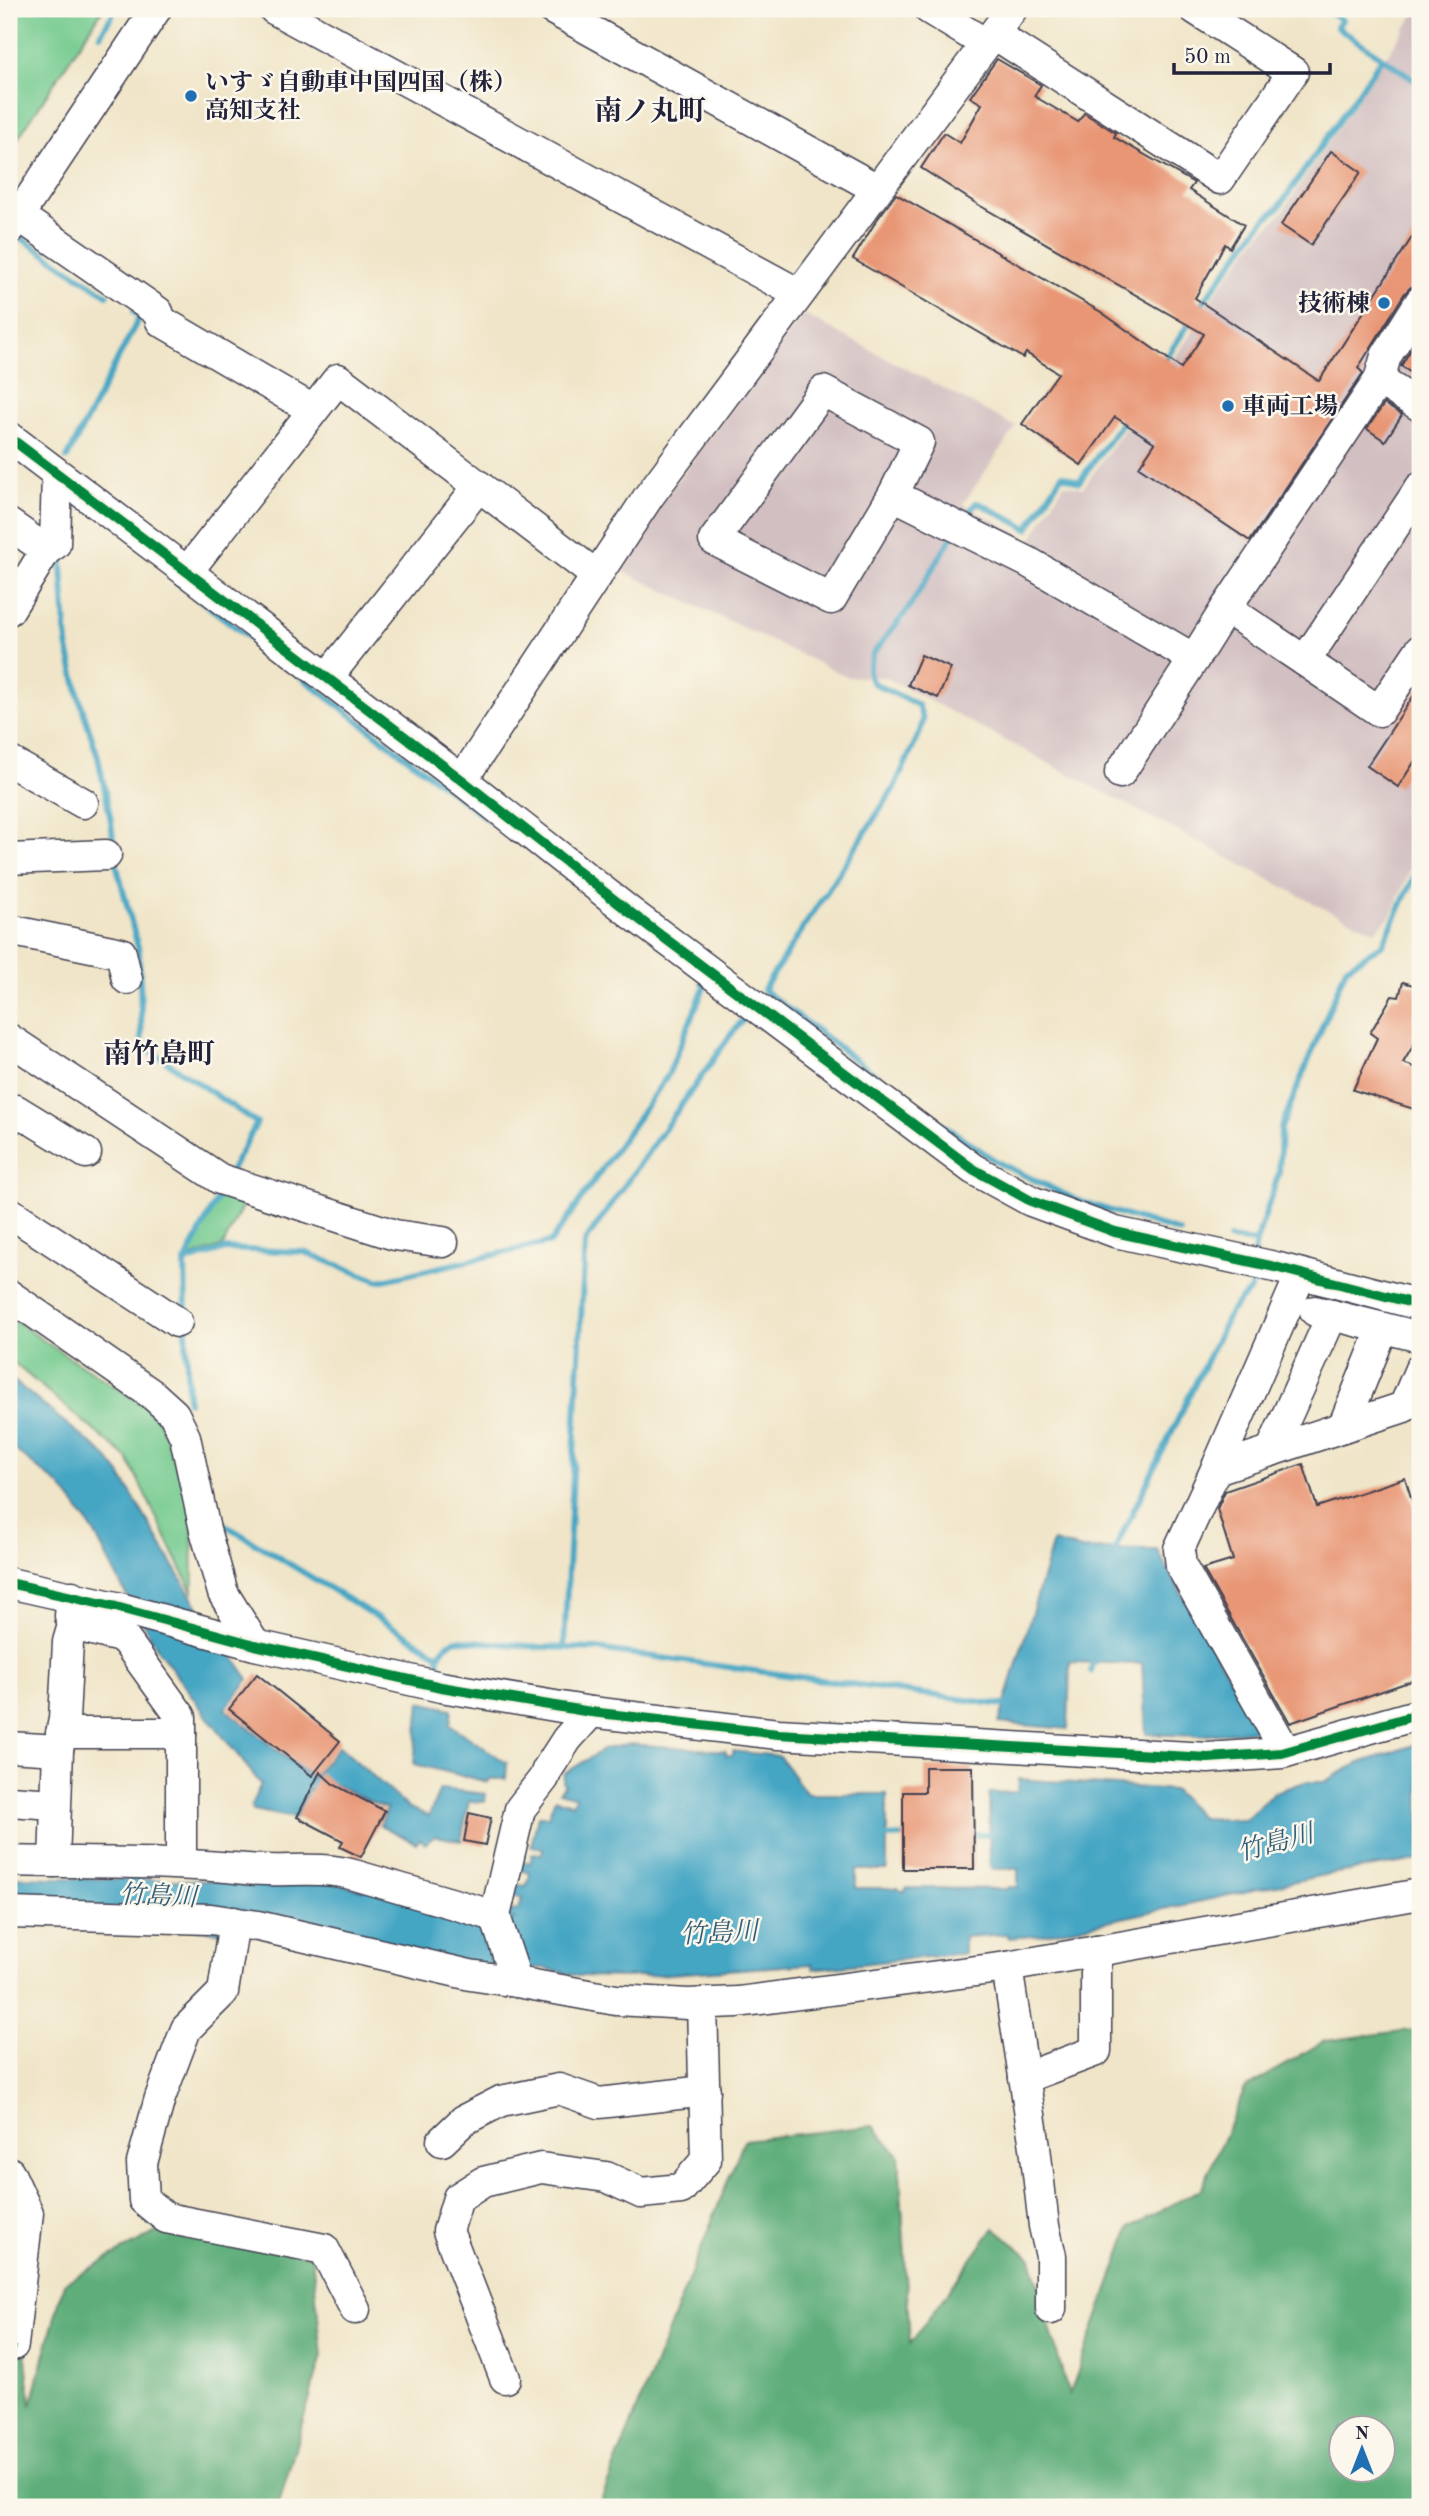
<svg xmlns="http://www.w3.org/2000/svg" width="1429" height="2516" font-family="'Old Standard TT','Noto Serif JP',serif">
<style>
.industrial{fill:#d2bfc1}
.green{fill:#73ca8f;stroke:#4a7665;stroke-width:2}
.forest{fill:#5eae7a;stroke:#40685a;stroke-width:2;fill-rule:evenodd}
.water{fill:#45a6c4;stroke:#346480;stroke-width:2}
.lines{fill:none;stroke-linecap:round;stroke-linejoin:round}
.stream{stroke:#45a6c4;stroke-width:6}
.building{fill:#e89675}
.minor-casing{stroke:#413f50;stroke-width:33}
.minor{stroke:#fff;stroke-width:30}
.quiet{stroke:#53aa46;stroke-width:9;stroke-dasharray:18 9;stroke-linecap:butt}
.cycleway-casing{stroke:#fbf7ec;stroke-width:15}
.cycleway{stroke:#00873e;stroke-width:10}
.poi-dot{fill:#1f6fb2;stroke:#fbf7ec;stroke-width:2.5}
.labels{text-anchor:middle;stroke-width:5;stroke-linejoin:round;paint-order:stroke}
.poi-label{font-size:24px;font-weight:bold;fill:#22223b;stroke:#fbf7ec;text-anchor:start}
.water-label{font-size:26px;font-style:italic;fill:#325d79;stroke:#fbf7ec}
.quarter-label{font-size:28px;font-weight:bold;fill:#22223b;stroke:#fbf7ec}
</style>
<rect width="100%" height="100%" fill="#fbf7ec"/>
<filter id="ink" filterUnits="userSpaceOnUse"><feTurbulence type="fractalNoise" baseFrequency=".0143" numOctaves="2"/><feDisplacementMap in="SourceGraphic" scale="14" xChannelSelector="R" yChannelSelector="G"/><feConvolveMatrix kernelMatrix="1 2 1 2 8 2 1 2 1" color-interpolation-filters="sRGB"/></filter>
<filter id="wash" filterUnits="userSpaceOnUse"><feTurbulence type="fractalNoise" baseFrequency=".00686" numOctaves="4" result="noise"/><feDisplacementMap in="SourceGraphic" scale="28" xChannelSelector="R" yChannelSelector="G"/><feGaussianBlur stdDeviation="1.57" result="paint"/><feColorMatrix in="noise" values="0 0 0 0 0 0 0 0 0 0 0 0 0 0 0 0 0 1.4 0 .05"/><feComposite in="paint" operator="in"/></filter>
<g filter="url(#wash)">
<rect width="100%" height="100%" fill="#f0e5c8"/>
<polygon class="industrial" points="1418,9 1420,9 1420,847 1390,917 1375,931 1323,908 885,677 848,677 620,570 666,496 803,314 1016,427 963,504 1031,540 1064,484 1083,488 1197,326 1207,305 1260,234 1281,214"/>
<g class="green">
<polygon points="9,9 103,9 9,152"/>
<polygon points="221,1192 245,1200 223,1246 189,1258"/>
<polygon points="9,1316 47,1343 156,1413 192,1509 193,1593 128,1459 9,1359"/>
</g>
<g class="forest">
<path d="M1410,2030L1420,2036V2507H595L599,2505L744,2140L873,2126L899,2155L910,2344L994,2228L1031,2258L1069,2396L1130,2228L1202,2188L1245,2089L1324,2041ZM1342,2428H1384V2470H1342Z"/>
<polygon points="167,2226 312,2256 322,2356 278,2507 9,2507 9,2233 14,2243 31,2406 64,2283"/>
</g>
<g class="water">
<polygon points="9,1377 105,1455 120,1474 196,1604 249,1679 225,1709 312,1778 339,1746 409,1808 429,1816 440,1789 486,1794 485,1802 469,1801 461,1841 435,1836 425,1844 420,1839 416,1843 380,1825 387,1809 335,1785 328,1798 309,1789 295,1818 253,1810 251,1805 261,1784 208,1718 159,1651 122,1587 94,1532 78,1509 60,1486 9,1445"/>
<polygon points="1053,1542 1081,1549 1157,1550 1259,1730 1198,1736 1146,1734 1142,1664 1070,1662 1068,1729 999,1723"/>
<polygon points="420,1702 452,1709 450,1725 507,1763 506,1779 490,1779 488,1782 414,1764"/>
<polygon points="1420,1743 1420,1860 1329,1874 1042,1935 1009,1938 1007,1934 964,1937 964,1953 813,1969 812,1964 628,1977 577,1976 544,1968 529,1968 527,1970 9,1906 9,1877 332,1883 516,1919 507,1917 507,1911 519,1910 522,1898 511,1895 513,1884 526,1886 530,1878 529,1872 521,1871 522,1862 530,1863 533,1853 542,1854 543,1848 531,1846 538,1816 548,1816 555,1799 572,1804 576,1797 559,1792 565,1785 563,1783 564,1774 604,1749 630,1744 726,1751 726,1755 733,1755 733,1751 779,1756 807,1794 887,1794 887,1870 856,1870 856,1888 898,1888 901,1891 906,1891 906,1888 1008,1889 1008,1887 1018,1887 1018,1869 992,1869 990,1866 989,1793 1018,1792 1019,1779 1174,1790 1202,1818 1245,1820 1275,1792 1305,1782 1324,1782 1357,1764"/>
</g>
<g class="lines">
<g class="stream">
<polyline points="1325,9 1342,20 1337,27 1418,82"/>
<polyline points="100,35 116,9"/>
<polyline points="9,178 14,171"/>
<polyline points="21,238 107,295"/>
<polyline points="1197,310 1263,221 1279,207 1382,58"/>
<polyline points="1163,363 1192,319"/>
<polyline points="67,458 140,316 134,312"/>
<polyline points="963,520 976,503 981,504 1028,529 1062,475 1079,482 1127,415"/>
<polyline points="953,535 909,608 873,654 869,668 869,676 873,683 918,705 923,719 920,732 894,788 763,990 915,1105 997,1162 1076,1200 1180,1232"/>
<polyline points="61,552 67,644 80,701 98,757 111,821 116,863 139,951 142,1045 257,1123 231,1170"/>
<polyline points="179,584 510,836"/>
<polyline points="1229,1239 1256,1242"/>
<polyline points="1254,1254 1256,1242 1279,1173 1281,1128 1346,968 1383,944 1420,864"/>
<polyline points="185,1262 226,1249 304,1252 379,1281 551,1242 668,1075 705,985 702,983"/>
<polyline points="186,1317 185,1262 221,1191"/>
<polyline points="186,1328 188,1402"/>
<polyline points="214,1518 439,1655"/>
<polyline points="1112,1555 1230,1312 1251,1289 1253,1269"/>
<polyline points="564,1647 585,1242 729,1037 746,1016"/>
<path d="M439,1663C437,1652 448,1641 459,1640L541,1647L597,1649L1010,1706"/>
<polyline points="1091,1672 1094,1657"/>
<polyline points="968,1835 996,1834"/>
<polyline points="881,1837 908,1836"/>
</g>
</g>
<g id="blocks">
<g class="building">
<polygon points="997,59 1041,85 1034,96 1078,122 1084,113 1116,133 1114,137 1194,183 1189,190 1244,225 1230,248 1225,244 1195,298 1319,381 1420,225 1420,285 1411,287 1405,293 1358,368 1363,373 1250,541 1139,467 1155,443 1115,417 1081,465 1022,424 1058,373 1026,353 1023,358 853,259 876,221 896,194 1101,312 1181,368 1204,334 977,204 921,168 944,133 960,143 982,104 970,97"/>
<polygon points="1331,151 1361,172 1311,245 1281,225"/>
<polygon points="1420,334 1420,379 1401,366"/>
<polygon points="1384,404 1402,415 1385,441 1367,429"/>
<polygon points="921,655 951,668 938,698 908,685"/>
<polygon points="1420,686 1420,753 1398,787 1367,766"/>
<polygon points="1403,982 1420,987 1420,1034 1403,1063 1420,1069 1420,1111 1353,1090 1377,1038 1370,1033 1392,996 1399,997"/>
<polygon points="1303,1464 1317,1507 1405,1478 1420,1526 1420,1678 1290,1723 1203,1569 1233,1560 1217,1509 1225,1491"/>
<polygon points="257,1674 340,1741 312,1776 229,1709"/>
<polygon points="925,1767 973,1767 974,1869 903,1869 903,1792 925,1792"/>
<polygon points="320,1772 333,1784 385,1811 361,1857 340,1847 343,1841 297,1817"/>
<polygon points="469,1813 491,1818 485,1845 464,1841"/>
</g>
</g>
</g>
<g filter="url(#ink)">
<use href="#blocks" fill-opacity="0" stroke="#413f50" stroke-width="2"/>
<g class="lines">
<defs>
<g id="minor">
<polyline points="274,9 799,294"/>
<polyline points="552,9 877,189"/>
<polyline points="929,9 986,44"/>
<polyline points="994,34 1220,179 1293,72 1195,9"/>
<polyline points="19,216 158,312 161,321 313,410"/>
<polyline points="9,230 156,9"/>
<polyline points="1379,380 1420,406"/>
<polygon points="823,391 919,442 893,495 831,599 714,540"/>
<polyline points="9,437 462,780 631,913 973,1169 1031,1201 1115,1232 1275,1267 1420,1305"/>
<polyline points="893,495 1028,562 1194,659 1226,608 1379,711 1420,650"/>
<polyline points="9,524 46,550 9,610"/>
<polyline points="46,550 55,544 57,474"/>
<polyline points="187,572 338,379 597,576"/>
<polyline points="1226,608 1379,380 1386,356 1420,302"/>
<polyline points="1305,661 1420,488"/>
<polyline points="327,678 479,486"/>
<polyline points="9,761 83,803"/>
<polyline points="1120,773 1194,659"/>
<polyline points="462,780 649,496 1012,9"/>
<polyline points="9,859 106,855"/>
<polyline points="9,930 121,953 127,979"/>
<polyline points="9,1039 220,1179 395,1235 443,1242"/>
<polyline points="9,1120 16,1110 86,1153"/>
<polyline points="9,1212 177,1322"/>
<polyline points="1301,1274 1216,1469 1404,1407 1420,1369"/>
<polyline points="9,1295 153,1395 174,1414 185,1437 205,1530 223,1593 255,1645"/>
<polyline points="1315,1311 1420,1337"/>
<polyline points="1343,1427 1383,1328"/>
<polyline points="1271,1451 1332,1315"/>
<polyline points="1216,1469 1179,1549 1181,1566 1286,1752"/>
<polyline points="9,1583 116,1607 255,1645 441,1687 591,1712 778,1734 1208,1758 1282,1753 1420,1714"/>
<polyline points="73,1625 124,1638 181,1717 181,1733"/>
<polyline points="61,1733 181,1733 181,1864"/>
<polyline points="9,1747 58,1750"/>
<polyline points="9,1801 55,1804"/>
<path d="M9,1861C88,1863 167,1861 246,1869C282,1873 319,1865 354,1875L495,1916"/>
<polyline points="54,1862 58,1750 64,1719 68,1642 73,1625 70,1616 72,1596"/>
<polyline points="9,1913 211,1919 258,1926 470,1975 517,1982 495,1916 520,1809 544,1778 547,1770 567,1739 591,1712"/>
<polyline points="234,1922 223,1992 186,2029 160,2098 142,2163 144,2200 166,2218 324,2249 355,2309"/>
<polyline points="1007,1967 1035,2147 1044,2226 1051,2256 1051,2309"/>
<polyline points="517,1982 616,2000 688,2004 738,2002 1007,1967 1420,1894"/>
<polyline points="1024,2078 1096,2051 1096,1951"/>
<polyline points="442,2141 464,2120 501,2101 559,2089 599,2103 705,2091"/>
<polyline points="9,2172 28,2213 13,2345"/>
<polyline points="505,2378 448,2231 458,2198 483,2182 541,2168 606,2177 641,2193 681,2189 706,2160 702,2003"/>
</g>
</defs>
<use href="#minor" class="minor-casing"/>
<use href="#minor" class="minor"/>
<polyline class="quiet" points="9,2359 13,2345"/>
<defs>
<g id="cycleway">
<polyline points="9,437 462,780 631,913 973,1169 1031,1201 1115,1232 1275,1267 1420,1305"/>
<polyline points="9,1583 116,1607 255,1645 441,1687 591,1712 778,1734 1208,1758 1282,1753 1420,1714"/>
</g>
</defs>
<use href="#cycleway" class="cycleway-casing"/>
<use href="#cycleway" class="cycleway"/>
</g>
</g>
<g class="poi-dot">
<circle cx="191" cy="96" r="7"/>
<circle cx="1384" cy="303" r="7"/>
<circle cx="1228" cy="406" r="7"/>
</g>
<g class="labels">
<g class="poi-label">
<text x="205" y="90">いすゞ自動車中国四国（株）<tspan x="205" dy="28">高知支社</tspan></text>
<text x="1370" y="311" text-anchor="end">技術棟</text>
<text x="1242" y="414">車両工場</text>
</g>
<g class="water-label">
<text transform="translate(1275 1842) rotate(-15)" y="9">竹島川</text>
<text transform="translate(158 1895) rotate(2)" y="9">竹島川</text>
<text transform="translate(719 1932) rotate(-3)" y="9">竹島川</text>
</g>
<g class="quarter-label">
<text x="650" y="120">南ノ丸町</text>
<text x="159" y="1063">南竹島町</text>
</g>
</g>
<rect width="1429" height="2516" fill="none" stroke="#fbf7ec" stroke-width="35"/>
<g transform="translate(1362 2449)"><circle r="33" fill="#fbf7ec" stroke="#a4a2a5" stroke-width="2"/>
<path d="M0-5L12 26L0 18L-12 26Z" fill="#1f6fb2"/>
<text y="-10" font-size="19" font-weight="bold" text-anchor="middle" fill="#22223b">N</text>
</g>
<path d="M1174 63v10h156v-10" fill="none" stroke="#22223b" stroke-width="3.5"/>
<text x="1184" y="63" font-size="21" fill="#22223b" stroke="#fbf7ec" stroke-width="5" paint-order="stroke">50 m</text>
</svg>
